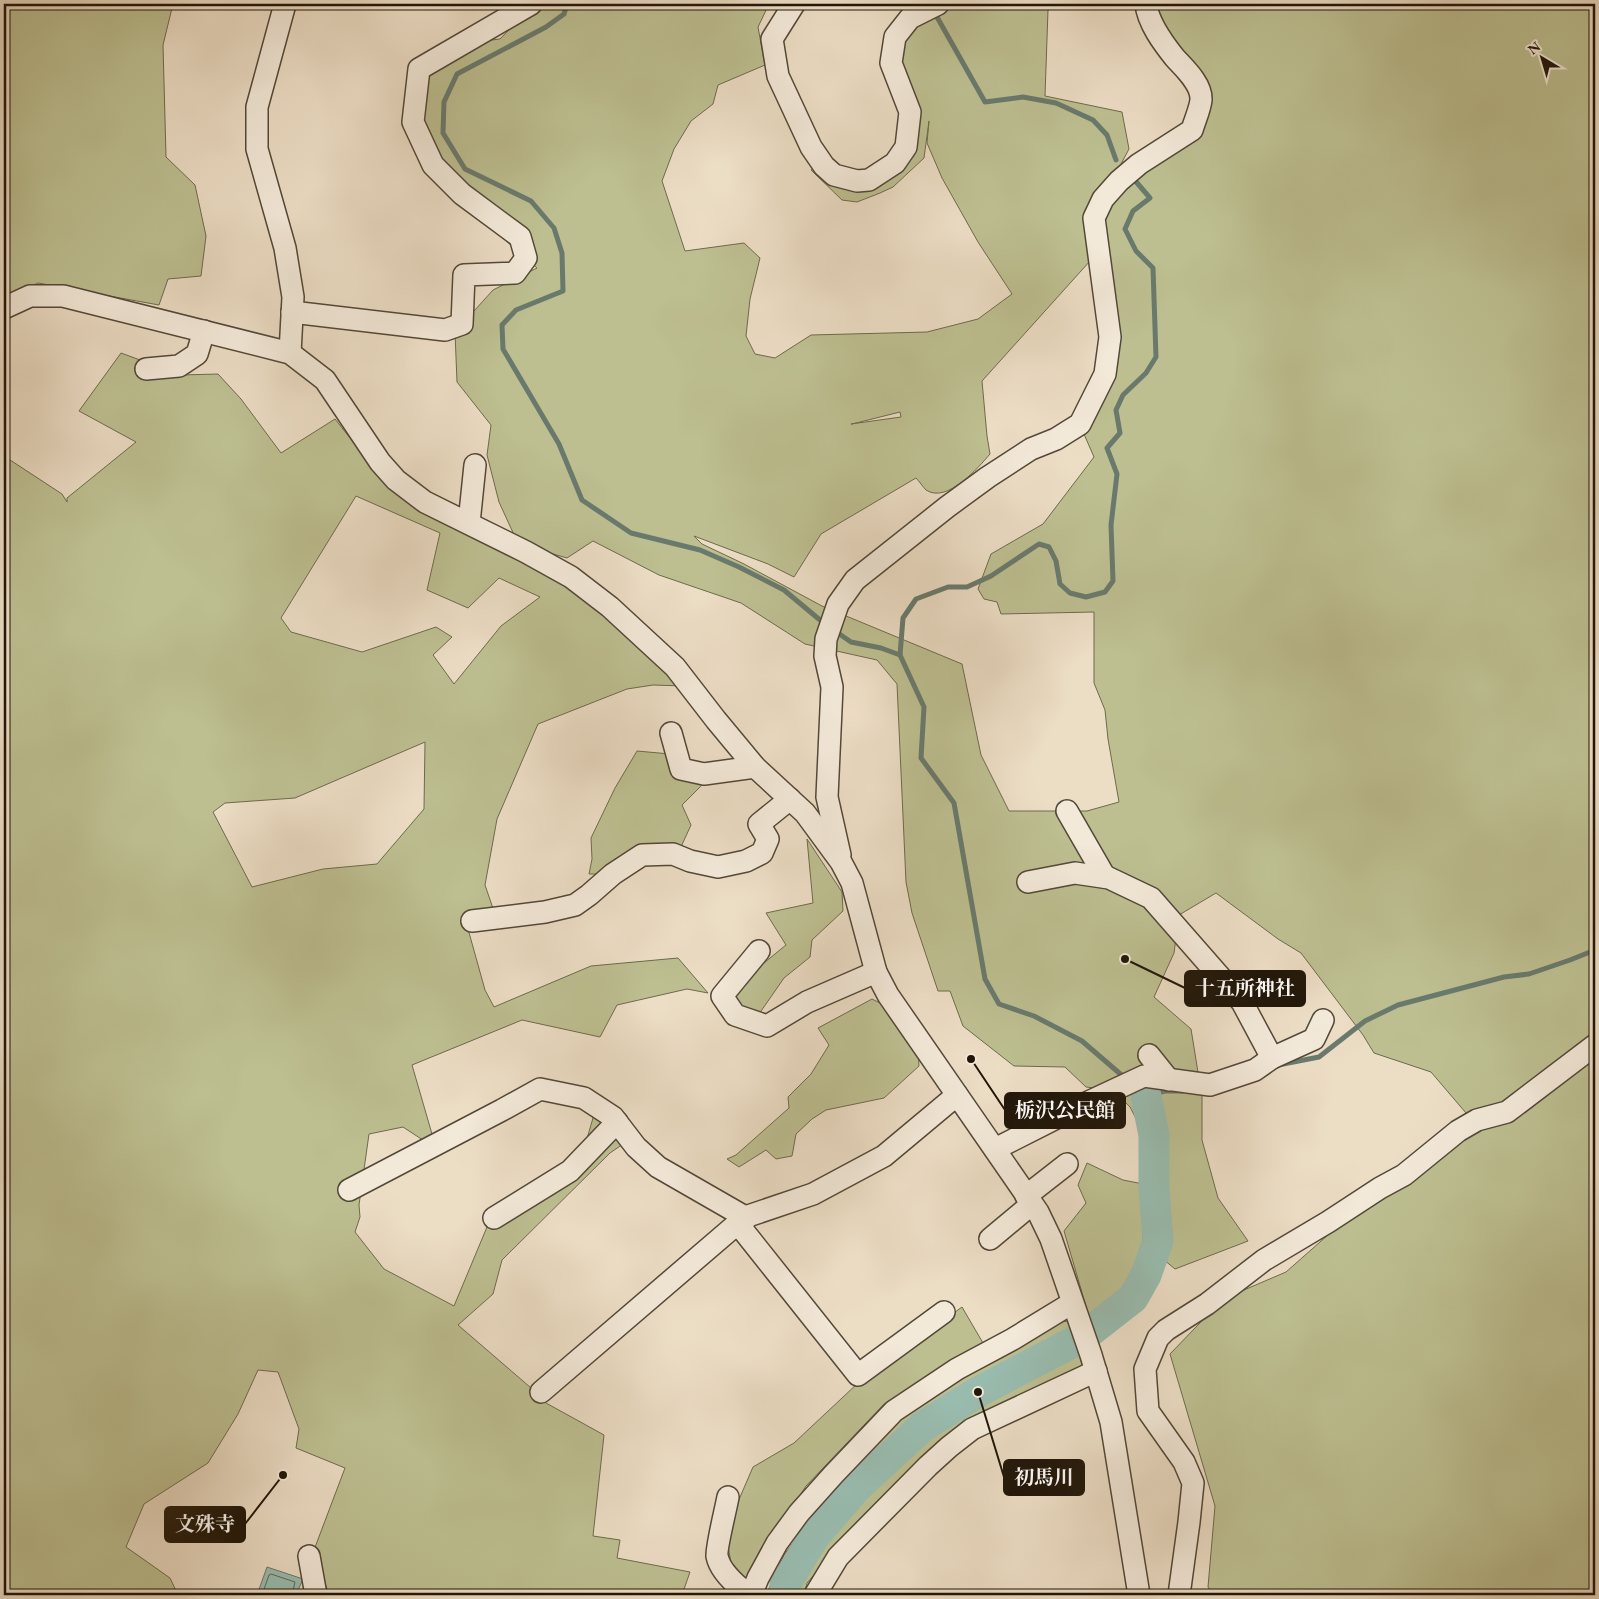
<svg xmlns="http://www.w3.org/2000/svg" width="1599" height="1599" font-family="'EB Garamond','Noto Serif JP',serif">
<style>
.green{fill:#bdbf91;stroke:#6e6a4d;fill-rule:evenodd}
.water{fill:#99bcaf;stroke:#697a6d}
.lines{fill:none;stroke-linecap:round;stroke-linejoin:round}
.shore{stroke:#5c695c;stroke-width:1}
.stream{stroke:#697a6d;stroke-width:5}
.river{stroke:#99bcaf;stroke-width:31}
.minor-casing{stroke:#534838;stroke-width:24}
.minor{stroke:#f3e9d9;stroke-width:21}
.leader{fill:none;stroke:#201609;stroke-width:2}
.callout-dot{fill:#201609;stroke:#f3e9d9;stroke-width:2}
.callout{fill:#201609;stroke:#201609;stroke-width:2}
.callout-label{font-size:20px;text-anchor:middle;font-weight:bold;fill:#fff}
</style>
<rect width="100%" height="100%" fill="#ecddc5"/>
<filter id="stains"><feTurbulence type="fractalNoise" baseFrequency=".004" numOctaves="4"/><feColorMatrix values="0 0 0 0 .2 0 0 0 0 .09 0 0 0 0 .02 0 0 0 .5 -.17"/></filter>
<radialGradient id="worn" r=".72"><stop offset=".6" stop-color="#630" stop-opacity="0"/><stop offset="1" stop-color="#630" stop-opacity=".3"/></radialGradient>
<g class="green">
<polygon points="4,4 173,4 163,45 166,157 195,185 206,236 201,276 168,279 159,305 38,283 4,299"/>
<path d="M534,4H769L758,27L765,65L718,85L713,104L691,121L674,149L662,181L685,251L744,243L760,258L750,299L746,336L755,354L775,358L811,335L927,332L978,319L1012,294L978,242L942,178L927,143L929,121L924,158L893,187L880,193L857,202L842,200L811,170L817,167L869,181L906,149L897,33L939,4H1065L1048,10L1045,96L1122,112L1129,149L1121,164L1088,210L1090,261L982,381L987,436L990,454C978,468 947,504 926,490C923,487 919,481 916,478L821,534L794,577L768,564L694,536L702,544L744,564L822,606L962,664L981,755L1009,811H1087L1119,802L1108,739L1105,710L1094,683V612L1001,614L997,602L984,599L978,589L991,554L1043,524L1094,457L1080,425L1105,374L1094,218L1109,193L1192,130L1201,99L1149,4H1595V1595H1213L1208,1587L1215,1506L1170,1354L1223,1299L1286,1272L1466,1113L1431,1072L1374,1053L1363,1035L1301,953L1278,939L1216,893L1179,915L1174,953L1154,997L1191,1029L1202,1097V1140L1218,1198L1248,1241L1175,1269L1146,1245L1148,1155L1142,1130L1130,1107L1113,1090L1086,1087L1065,1067L1014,1066L963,1026L950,991H938L912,913L906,882L897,684L877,660L805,644L741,603L659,575L593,541L567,558L529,547L515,537L499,502L487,455L491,425L457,382L455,332L493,290L537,268L482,220L428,166L409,109L437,51L475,42L500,39ZM900,412L901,417L851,424H852Z"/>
<path d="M121,353L181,375L218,374L241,399L281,453L335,419L358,448L522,560L577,593L620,628L684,686L653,685L627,689L538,724L497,819L485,885L498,923L468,929L485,990L494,1007L591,966L678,958L708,993L687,989L617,1005L600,1037L522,1020L412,1065L434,1141L435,1148L403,1127L369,1134L359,1205L360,1217L355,1232L384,1269L454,1306L487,1227L516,1210L580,1163L595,1111L626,1142L610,1153L502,1260L493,1294L458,1325L538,1394L546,1403L604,1435L593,1536L620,1540L617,1558L690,1572L682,1595H329L314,1550L345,1468L296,1448L299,1429L278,1372L258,1370L238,1414L208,1463L144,1504L126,1547L170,1578L178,1595H4V456L62,494L67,502V498L136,442L79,411ZM356,496L440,533L427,590L468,608L499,578L540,597L501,626L454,684L433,655L452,637L436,627L362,652L291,632L281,618ZM425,742L424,809L377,864L323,869L252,887L213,812L225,803L295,798Z"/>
<polygon points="637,751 670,754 705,782 682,805 691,825 680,849 613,874 589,874 592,859 591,838 615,788"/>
<polygon points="807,839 842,892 843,911 812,940 810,957 784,978 759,1014 737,1006 734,993 748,976 786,945 766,913 813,903"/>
<polygon points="872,999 888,1007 918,1050 919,1066 884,1098 826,1110 812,1119 796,1134 792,1156 776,1159 766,1150 739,1167 727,1159 736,1155 789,1108 788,1097 811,1074 829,1045 818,1028"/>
<polygon points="1087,1163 1123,1180 1143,1184 1143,1252 1146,1275 1090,1320 1064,1231 1086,1203 1078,1185"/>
<polygon points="962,1307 983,1343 884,1404 806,1486 746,1579 731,1562 725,1532 753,1467 794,1443 858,1383"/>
<polygon points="1068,1321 1082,1364 1077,1373 936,1447 884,1495 807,1583 804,1595 766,1595 784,1555 819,1507 854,1466 905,1416 947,1388 1054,1323"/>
</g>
<polygon class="water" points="267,1567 303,1579 296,1595 257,1595"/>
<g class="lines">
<polyline class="shore" points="262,1595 269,1575 271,1574 295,1582 292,1595"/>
<g class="stream">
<polyline points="567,4 564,14 546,27 457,74 444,102 443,133 465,169 531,201 554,228 562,253 563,291 516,310 502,325 503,349 559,444 582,500 631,533 700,550 739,567 784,590 826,625"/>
<polyline points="937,17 985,102 1023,97 1056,103 1093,120 1107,135 1116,160"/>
<polyline points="835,631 851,642 881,648 900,655"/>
<polyline points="1278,1065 1319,1057 1365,1021 1398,1005 1504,977 1529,974 1570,960 1595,950"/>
<polyline points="1125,1078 1082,1041 1034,1016 999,1004 985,979 954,803 921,758 924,707 900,655 903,618 916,599 948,587 967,587 991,576 1039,544 1049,547 1056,561 1060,584 1070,593 1086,597 1105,592 1113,581 1111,525 1117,474 1107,448 1120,433 1116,410 1123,395 1146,373 1156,357 1153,268 1136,251 1125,229 1133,211 1150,198 1132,177"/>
<polyline points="1135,1087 1146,1096 1165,1091 1183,1091"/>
</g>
<polyline class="river" points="784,1595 785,1585 814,1537 857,1487 922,1427 978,1392 1083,1337 1133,1298 1146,1275 1158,1241 1154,1188 1154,1135 1146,1096"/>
<defs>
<g id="minor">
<polyline points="285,4 257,107 257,149 285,248 293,297 290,353"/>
<polyline points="794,4 772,39 778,76 811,147 824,166 834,175 857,181 869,180 895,163 906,147 910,112 891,63 895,37 910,18 938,4"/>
<polyline points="4,308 30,296 63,296 290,353 325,380 380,462 396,480 425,502 526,552 571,577 610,607 675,667 716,720 755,767 805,813 841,862 852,883 876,972 888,995 1038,1212 1051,1239 1091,1355 1111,1422 1139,1595"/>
<polyline points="292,312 445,330 462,324 464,275 515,273 526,258 520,237 462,194 433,165 413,122 419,69 531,4"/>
<polyline points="146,369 179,366 197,354 204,331"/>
<polyline points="469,523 475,465"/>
<polyline points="671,733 681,769 704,774 755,767"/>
<polyline points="1067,811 1105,877"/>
<path d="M840,855L827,797L832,687L825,656L826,639L838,604L855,580L947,507L988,477L1031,449L1056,439L1080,424L1105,374L1110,337L1094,218L1103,199L1119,181L1139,164L1192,130C1195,120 1200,109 1201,100C1202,84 1184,68 1175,58C1163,43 1148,23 1146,4"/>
<polyline points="1028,882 1075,873 1109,878 1151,898 1242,1002 1272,1058"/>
<polyline points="472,921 545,912 575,905 589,895 613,874 642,855 673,854 690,861 718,867 746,861 762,853 768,839 759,824 790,799"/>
<polyline points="759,951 722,996 735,1015 767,1026 807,1002 876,972"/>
<polyline points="1149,1055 1169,1080"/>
<polyline points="995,1149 1084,1104 1144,1076 1210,1085 1255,1070 1272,1058 1314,1039 1323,1020"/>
<polyline points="349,1190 502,1110 540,1089 584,1098 613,1117 636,1147 658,1167 745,1217 813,1194 884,1156 957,1095"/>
<polyline points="1026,1196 1067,1164"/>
<polyline points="745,1217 742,1229 858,1375 944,1312"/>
<polyline points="494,1218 570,1171 617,1122"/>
<polyline points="990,1239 1032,1204"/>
<polyline points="541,1392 745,1217"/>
<path d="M728,1497C726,1508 716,1548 717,1556C720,1572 737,1586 749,1595"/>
<polyline points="309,1556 316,1595"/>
<polyline points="751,1595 758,1578 777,1543 799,1513 833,1475 894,1411 957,1369 1013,1339 1072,1303"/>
<polyline points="815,1595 838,1557 928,1466 949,1447 972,1429 1096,1371"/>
<polyline points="1179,1595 1189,1522 1193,1483 1184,1462 1148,1411 1145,1369 1158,1338 1166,1330 1207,1304 1264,1260 1328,1222 1380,1188 1404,1175 1458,1131 1477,1120 1507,1112 1595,1045"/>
</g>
</defs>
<use href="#minor" class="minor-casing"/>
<use href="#minor" class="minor"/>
</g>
<path class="leader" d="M1125 959L1185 988M971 1059L1005 1110M978 1392L1004 1477M283 1475L245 1524"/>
<g class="callout-dot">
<circle cx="1125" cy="959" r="5"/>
<circle cx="971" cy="1059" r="5"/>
<circle cx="978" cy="1392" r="5"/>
<circle cx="283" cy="1475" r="5"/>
</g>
<g class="callout">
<rect x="1185" y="971" width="120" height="35" rx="5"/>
<rect x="1005" y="1093" width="120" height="35" rx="5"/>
<rect x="1004" y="1460" width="80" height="35" rx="5"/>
<rect x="165" y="1507" width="80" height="35" rx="5"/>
</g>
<g class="callout-label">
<text x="1245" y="995">十五所神社</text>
<text x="1065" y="1117">栃沢公民館</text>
<text x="1044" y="1484">初馬川</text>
<text x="205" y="1531">文殊寺</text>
</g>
<rect width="1599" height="1599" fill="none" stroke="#ecddc5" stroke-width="20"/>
<rect x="5" y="5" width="1589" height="1589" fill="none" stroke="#201609" stroke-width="2.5"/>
<rect x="10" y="10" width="1579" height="1579" fill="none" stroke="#201609"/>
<g transform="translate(1542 58) rotate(322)" stroke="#f3e9d9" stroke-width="4" paint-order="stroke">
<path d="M0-4L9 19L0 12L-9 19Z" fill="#201609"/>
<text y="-8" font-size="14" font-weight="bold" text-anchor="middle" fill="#201609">N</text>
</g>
<rect width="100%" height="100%" filter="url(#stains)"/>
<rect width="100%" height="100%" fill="url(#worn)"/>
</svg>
